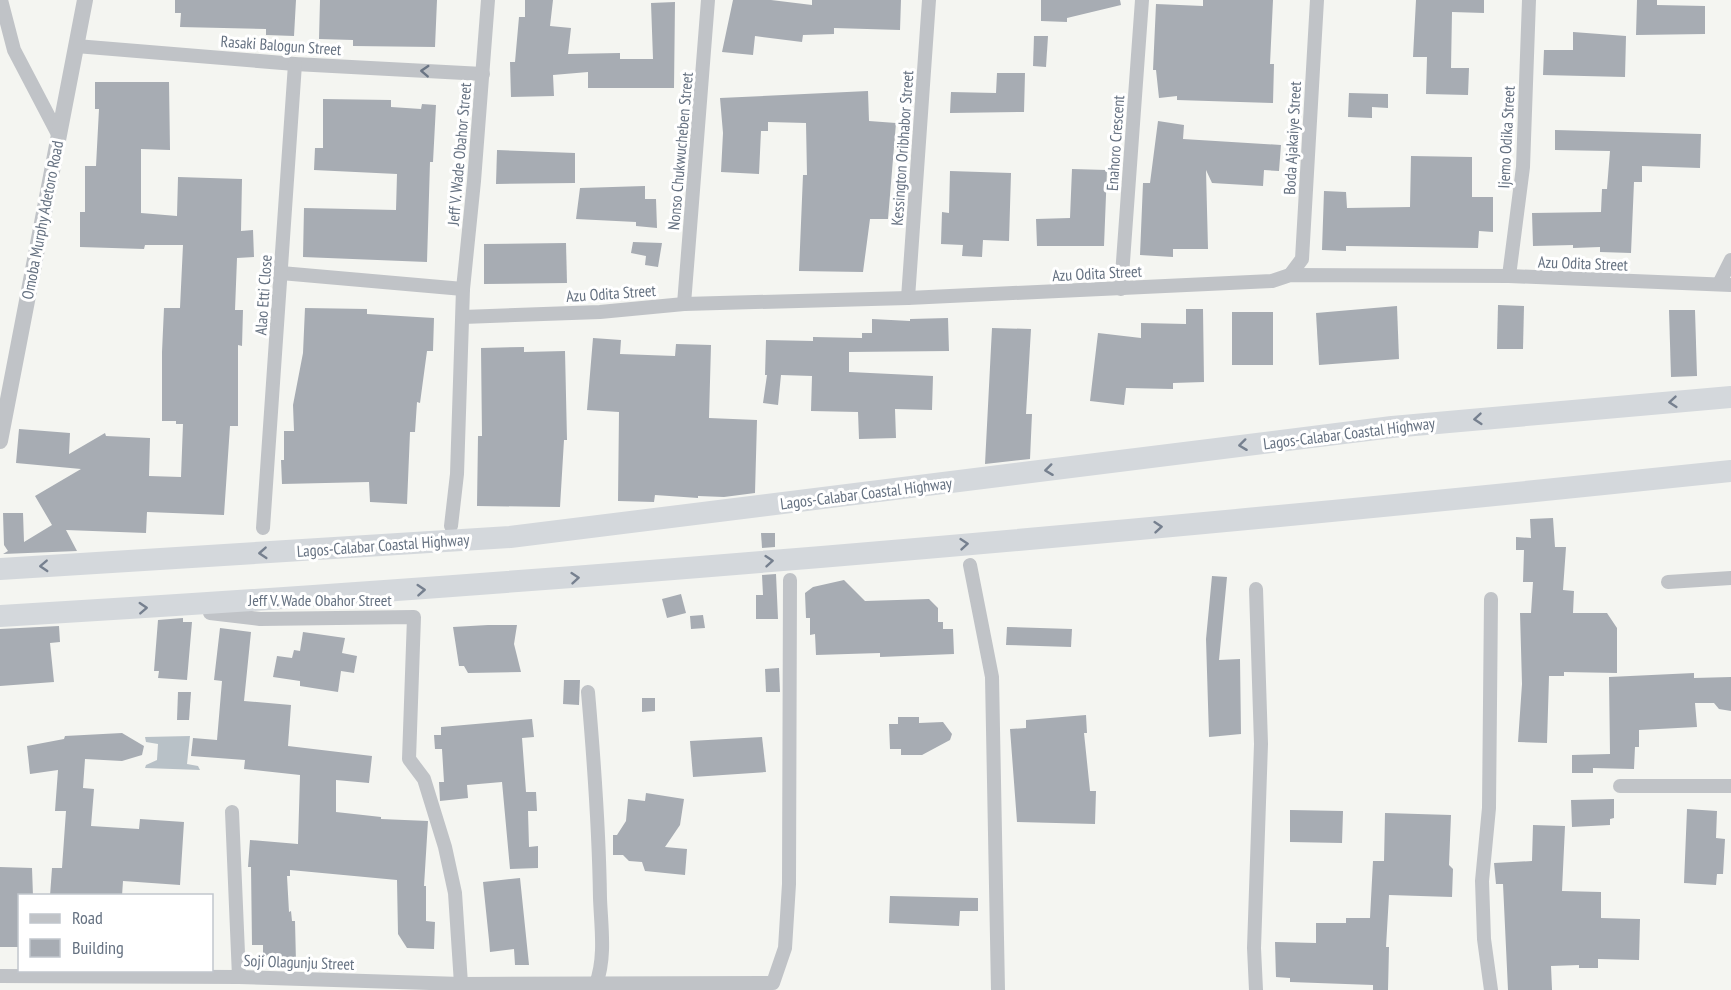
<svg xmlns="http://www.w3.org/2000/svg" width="1731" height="990" font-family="'PT Sans Narrow',sans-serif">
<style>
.water{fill:#b8c1c7}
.building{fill:#a7acb3}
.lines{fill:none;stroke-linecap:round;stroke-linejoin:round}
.minor{stroke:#c0c3c7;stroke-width:14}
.tertiary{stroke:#c0c3c7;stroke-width:16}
.trunk{stroke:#d4d8dc;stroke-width:22}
.oneway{stroke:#6a7584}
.oneway2{stroke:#76808f}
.labels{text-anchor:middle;stroke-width:6;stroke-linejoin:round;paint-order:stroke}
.street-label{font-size:16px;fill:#657181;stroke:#fff}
</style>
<rect width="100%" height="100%" fill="#f4f5f1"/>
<polygon class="water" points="190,736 187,764 198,766 200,770 145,768 146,765 157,760 158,744 146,742 145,737"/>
<g class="building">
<polygon points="175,0 296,0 294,36 266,35 266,29 180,27 181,13 175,13"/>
<polygon points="320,0 437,0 435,47 353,46 353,40 319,39"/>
<polygon points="525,0 553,0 550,26 571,28 568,54 620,53 620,59 653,59 651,3 675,2 674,88 588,88 588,72 553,75 554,96 511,97 510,62 515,62 519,17 525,17"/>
<polygon points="733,0 771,0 812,5 812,0 901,0 900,30 834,28 834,34 803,35 802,42 755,36 753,55 722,52"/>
<polygon points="1041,0 1120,0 1121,5 1067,18 1067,22 1041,21"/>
<polygon points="1203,0 1273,0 1270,64 1274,64 1273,103 1177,100 1177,96 1159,98 1156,70 1153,70 1156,4 1203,6"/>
<polygon points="1416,0 1484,0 1484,13 1452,12 1451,68 1469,68 1468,95 1426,94 1427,57 1413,57"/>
<polygon points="1637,0 1657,0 1657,5 1705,6 1705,34 1636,35"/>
<polygon points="1573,32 1626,36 1625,77 1543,75 1544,50 1573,50"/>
<polygon points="1034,36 1048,36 1046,67 1033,66"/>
<polygon points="997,73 1025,73 1024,112 950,113 951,92 996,93"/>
<polygon points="95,82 169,82 170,150 141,149 141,213 177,216 178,177 242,179 241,231 253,230 254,257 237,258 235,310 243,310 242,346 238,345 238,426 230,426 224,515 147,512 146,533 66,530 77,551 3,554 8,551 4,545 3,513 23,513 24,542 52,525 35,496 81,469 16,463 19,429 70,433 69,454 105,433 106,436 150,438 149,476 181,477 183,424 176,424 176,421 162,421 162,352 164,308 180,308 183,245 145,245 144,249 80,247 80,212 85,212 85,166 96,166 99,109 95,109"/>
<polygon points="868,91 869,121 896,123 888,219 870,219 863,272 799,271 803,175 807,175 806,123 768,122 768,131 761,131 759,174 721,172 723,133 720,98"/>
<polygon points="1349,93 1388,94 1388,108 1372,107 1372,118 1348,117"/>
<polygon points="323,99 391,100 391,107 421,109 422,104 436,105 433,162 430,162 427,262 303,257 304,208 396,210 397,174 314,170 315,148 323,148"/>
<polygon points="1158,121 1184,125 1183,139 1281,145 1279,171 1264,170 1263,186 1212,183 1206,170 1208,249 1173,249 1173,257 1140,255 1143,183 1150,183"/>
<polygon points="1555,130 1701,134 1700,168 1642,166 1642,182 1634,182 1631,253 1600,252 1600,247 1573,248 1573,245 1533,246 1532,213 1601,212 1602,189 1607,189 1610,151 1555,150"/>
<polygon points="497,150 575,153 575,183 496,184"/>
<polygon points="1411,156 1472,157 1472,197 1493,197 1493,232 1479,231 1478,248 1346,246 1346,251 1322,250 1324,191 1346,192 1347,208 1410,207"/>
<polygon points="1072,169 1107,170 1104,246 1037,246 1036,219 1070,218"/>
<polygon points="950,171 1011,173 1009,241 983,240 982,257 962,256 963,245 941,244 942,212 949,213"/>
<polygon points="645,186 645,199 656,199 657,228 636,226 636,222 576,219 580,188"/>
<polygon points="633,242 662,243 658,267 645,265 646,256 631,253"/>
<polygon points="566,243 567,283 484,284 484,244"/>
<polygon points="1498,305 1524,306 1523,349 1497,349"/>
<polygon points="1397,306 1399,359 1319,365 1316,313"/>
<polygon points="305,308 367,309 367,314 434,318 433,351 427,351 420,403 417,402 415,432 410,432 407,504 370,502 369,482 282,484 281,460 284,460 284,431 294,431 293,405 303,353"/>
<polygon points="1186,309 1203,309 1204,382 1173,383 1173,389 1126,388 1124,405 1090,401 1098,333 1141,338 1141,323 1186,324"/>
<polygon points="1669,310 1695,310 1697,376 1671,377"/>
<rect x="1232" y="312" width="41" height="53"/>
<polygon points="948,318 949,351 849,352 849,372 933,376 932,410 895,409 896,438 859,439 858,412 811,411 812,376 781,375 778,405 763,403 767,375 765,375 766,340 813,341 813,337 862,338 862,333 872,333 872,319 910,321 910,319"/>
<polygon points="992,328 1031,329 1026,414 1032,414 1030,459 985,464"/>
<polygon points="593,338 621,340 620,354 675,356 676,344 711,345 709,418 757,420 755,493 724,497 698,496 698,498 655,495 654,502 618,501 619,412 587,410"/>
<polygon points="524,347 524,352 565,351 567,440 564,440 560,507 477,506 478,436 482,436 481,348"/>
<polygon points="1553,518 1555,547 1566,547 1563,590 1574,591 1573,613 1607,613 1617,628 1617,673 1564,672 1564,676 1549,676 1547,743 1518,742 1522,684 1520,613 1531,613 1533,582 1523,582 1524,550 1516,550 1516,537 1531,538 1530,519"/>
<polygon points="761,533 775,533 775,547 762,548"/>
<polygon points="776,574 778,619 756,619 756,595 763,595 762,575"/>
<polygon points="1212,576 1227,577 1219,660 1240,659 1241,734 1209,737 1206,639"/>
<polygon points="844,580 865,601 929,599 938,608 938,622 943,622 943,629 953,629 954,654 880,657 880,653 816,655 815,634 810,635 810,618 806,618 805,593 813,587"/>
<polygon points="681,594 686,613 667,618 662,599"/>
<polygon points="703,615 705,628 691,629 690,616"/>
<polygon points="183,618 183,622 192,622 187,680 158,678 159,671 154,671 158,620"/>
<polygon points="488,625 517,625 514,644 521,672 468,673 464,666 459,666 453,627"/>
<polygon points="59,626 60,642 50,643 54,682 0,686 0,629"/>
<polygon points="1007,627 1072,629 1071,647 1006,645"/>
<polygon points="220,628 251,632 244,701 291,705 288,746 372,756 369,783 336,780 336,812 381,817 381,819 428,821 424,886 426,886 426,921 435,922 434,949 407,948 398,934 397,880 290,870 290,876 287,876 289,912 291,911 292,921 295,921 296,963 263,963 263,945 252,945 251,867 248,867 250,840 298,844 300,775 244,769 245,760 191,756 193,738 217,740 222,681 214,680"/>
<polygon points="303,632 345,638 342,653 357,656 354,673 341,671 338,692 300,686 300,681 273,677 277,656 292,658 294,650 300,651"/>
<polygon points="779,668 780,692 766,692 765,669"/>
<polygon points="1694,673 1694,678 1731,677 1731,711 1719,709 1714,703 1695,703 1697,727 1639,730 1639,747 1635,747 1634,769 1593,768 1593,773 1572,773 1572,755 1610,754 1609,677"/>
<polygon points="564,680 580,680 579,705 563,704"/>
<polygon points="178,692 191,692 189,720 177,720"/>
<polygon points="642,698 655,698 655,711 642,712"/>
<polygon points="1086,715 1087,733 1084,733 1090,791 1096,791 1095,824 1017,822 1010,729 1026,728 1026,720"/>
<polygon points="898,717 919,717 919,723 943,722 952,734 950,740 922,755 901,755 901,749 890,749 889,724 898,724"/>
<polygon points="532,719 534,737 522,738 526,792 536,792 537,811 528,811 529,847 538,846 538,868 510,869 502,782 467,785 468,798 440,801 439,782 444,782 442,749 435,749 434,735 441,735 441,727"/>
<polygon points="122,733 144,746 142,755 122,761 85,759 83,788 94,789 91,826 139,829 140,819 184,822 180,885 123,881 122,896 50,896 52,868 62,868 66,811 55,811 58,770 30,774 27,746 64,739 65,736"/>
<polygon points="762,737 766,772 693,777 690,741"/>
<polygon points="646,793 684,799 680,825 665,847 687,849 685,875 645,871 642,862 629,861 623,855 613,855 613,835 617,835 626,821 628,799 645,801"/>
<polygon points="1614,799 1614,818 1610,819 1610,825 1572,827 1571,800"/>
<polygon points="1687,809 1717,811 1716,838 1725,839 1723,874 1717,874 1716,885 1684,883"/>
<polygon points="1290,810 1343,811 1342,843 1290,842"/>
<polygon points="1385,813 1451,815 1449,865 1453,869 1452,897 1389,895 1386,947 1389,947 1388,990 1373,990 1373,985 1290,982 1290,978 1276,977 1275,942 1316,943 1316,923 1346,923 1346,918 1370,918 1373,861 1384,861"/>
<polygon points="1533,825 1565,826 1562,891 1601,892 1601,918 1640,919 1639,960 1598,959 1598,968 1579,968 1579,965 1551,966 1552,990 1508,990 1503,884 1496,884 1494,863 1532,861"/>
<polygon points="0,867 32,868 33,896 20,896 20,947 0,947"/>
<polygon points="520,878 529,965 515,965 514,949 490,952 489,940 483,882"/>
<polygon points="890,896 978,898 978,911 960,911 959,926 889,923"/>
</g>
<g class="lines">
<g class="minor">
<polyline points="1,0 14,50 59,136"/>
<polyline points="76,46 295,64 483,74"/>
<polyline points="281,273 463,289"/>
<polyline points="1290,275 1302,259 1317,0"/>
<polyline points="1509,276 1523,167 1529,0"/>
<polyline points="1719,284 1731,260"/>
<polyline points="1121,289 1142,0"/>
<polyline points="908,298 929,0"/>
<polyline points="684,304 708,0"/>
<polyline points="463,317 600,312 684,304 908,298 1272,281 1290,275 1509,276 1731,285"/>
<polyline points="451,526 457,474 463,289 474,181 488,0"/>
<polyline points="263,528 295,64"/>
<polyline points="970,565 992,677 998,990"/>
<polyline points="1668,582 1731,578"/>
<polyline points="1256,589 1261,744 1254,948 1256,990"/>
<polyline points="210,613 260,619 414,617 409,759 424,779 445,847 455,893 461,984"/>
<path d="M588,692C594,761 599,829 600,898C601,926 606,957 596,984"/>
<polyline points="1620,786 1731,786"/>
<polyline points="232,812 239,977"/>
<polyline points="0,976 239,977 461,984 773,983 785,948 789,884 790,580"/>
<polyline points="1491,990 1484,939 1482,881 1489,808 1491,599"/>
</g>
<polyline class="tertiary" points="0,441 85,0"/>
<g class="trunk">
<polyline points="0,569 510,537 1392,427 1731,397"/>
<path d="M0,616C578,582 1155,531 1731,471"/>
</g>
</g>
<defs><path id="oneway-chevron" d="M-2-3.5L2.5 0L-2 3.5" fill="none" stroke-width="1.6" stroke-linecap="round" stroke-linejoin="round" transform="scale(1.5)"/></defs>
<use class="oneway" href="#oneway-chevron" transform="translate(425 71) rotate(-177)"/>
<g class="oneway2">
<use href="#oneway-chevron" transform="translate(1673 402) rotate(175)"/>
<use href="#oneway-chevron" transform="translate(1478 419) rotate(175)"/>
<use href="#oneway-chevron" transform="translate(1243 445) rotate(173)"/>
<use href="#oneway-chevron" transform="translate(1049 470) rotate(173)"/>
<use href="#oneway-chevron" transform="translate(1158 527) rotate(-5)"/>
<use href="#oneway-chevron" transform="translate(964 544) rotate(-5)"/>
<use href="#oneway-chevron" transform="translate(263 553) rotate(176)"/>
<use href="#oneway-chevron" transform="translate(769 561) rotate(-5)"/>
<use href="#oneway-chevron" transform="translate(44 566) rotate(177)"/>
<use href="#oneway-chevron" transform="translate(575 578) rotate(-5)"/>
<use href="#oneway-chevron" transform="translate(421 590) rotate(-4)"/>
<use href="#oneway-chevron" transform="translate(143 608) rotate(-3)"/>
</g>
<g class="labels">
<g class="street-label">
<text transform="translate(281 45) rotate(4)" y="6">Rasaki Balogun Street</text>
<text transform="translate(1506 137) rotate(-87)" y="6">Ijemo Odika Street</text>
<text transform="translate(1292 138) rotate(-87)" y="6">Boda Ajakaiye Street</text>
<text transform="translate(1115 143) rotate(-86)" y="6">Enahoro Crescent</text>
<text transform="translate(902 148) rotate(-86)" y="6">Kessington Oribhabor Street</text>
<text transform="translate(680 151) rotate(-85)" y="6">Nonso Chukwucheben Street</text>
<text transform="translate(459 154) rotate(-85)" y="6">Jeff V. Wade Obahor Street</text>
<text transform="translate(42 220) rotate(-79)" y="6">Omoba Murphy Adetoro Road</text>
<text transform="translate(1583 263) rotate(2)" y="6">Azu Odita Street</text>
<text transform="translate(1097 273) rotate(-3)" y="6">Azu Odita Street</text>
<text transform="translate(611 293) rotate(-4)" y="6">Azu Odita Street</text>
<text transform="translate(263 295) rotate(-86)" y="6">Alao Etti Close</text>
<text transform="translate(1349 433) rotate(-7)" y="6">Lagos-Calabar Coastal Highway</text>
<text transform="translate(866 493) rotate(-7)" y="6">Lagos-Calabar Coastal Highway</text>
<text transform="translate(383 545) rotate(-4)" y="6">Lagos-Calabar Coastal Highway</text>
<text x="320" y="606">Jeff V. Wade Obahor Street</text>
<text transform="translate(299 962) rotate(2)" y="6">Soji Olagunju Street</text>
</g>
</g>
<rect x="18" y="894" width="195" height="78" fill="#ffffff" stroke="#c1c6cd" stroke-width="1.5"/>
<rect x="30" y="914" width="30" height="9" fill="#c0c3c7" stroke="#c1c6cd" stroke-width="1.5"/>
<text x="72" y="924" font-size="18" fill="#657181">Road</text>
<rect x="30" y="939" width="30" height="18" fill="#a7acb3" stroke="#c1c6cd" stroke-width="1.5"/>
<text x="72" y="954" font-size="18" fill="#657181">Building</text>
</svg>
